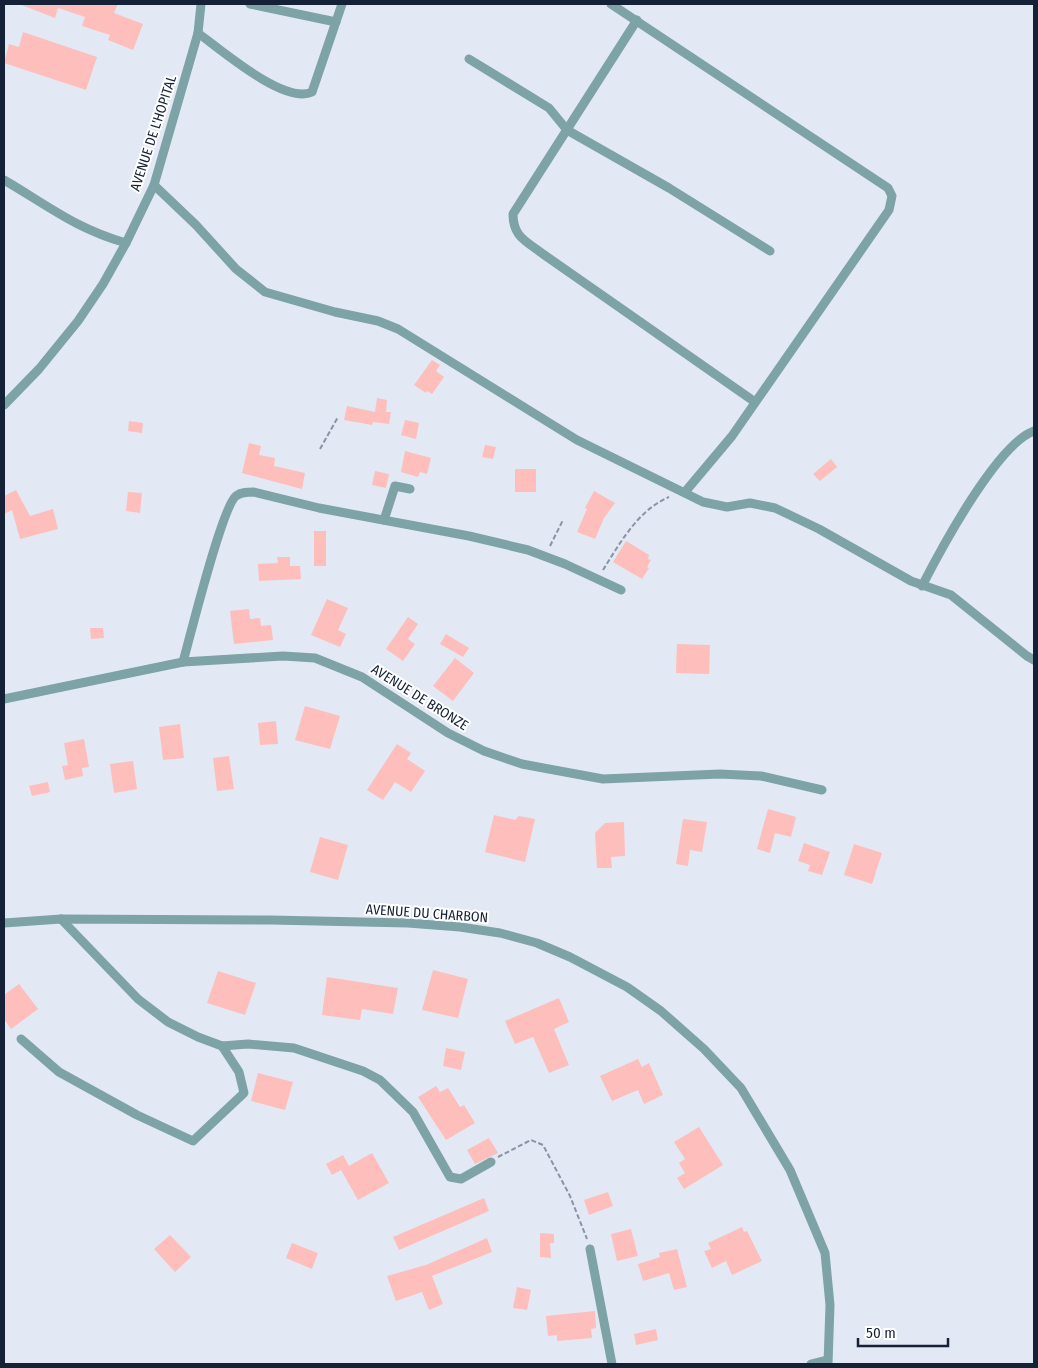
<svg xmlns="http://www.w3.org/2000/svg" width="1038" height="1368" font-family="'Fira Sans Condensed',sans-serif">
<style>
.building{fill:#febebb}
.lines{fill:none;stroke-linecap:round;stroke-linejoin:round}
.path{stroke:#8a93a3;stroke-width:2;stroke-dasharray:5 2.5;stroke-linecap:butt}
.street{stroke:#7da3a6;stroke-width:9}
.labels{text-anchor:middle;stroke-width:4;stroke-linejoin:round;paint-order:stroke}
.street-label{font-size:14px;fill:#152137;stroke:#fff}
</style>
<rect width="100%" height="100%" fill="#e2e9f5"/>
<g class="building">
<polygon points="19,4 118,4 114,13 143,24 133,50 108,40 110,35 82,26 85,17 58,8 55,18"/>
<polygon points="23,32 97,57 86,90 4,63 9,44 19,47"/>
<polygon points="432,360 440,365 436,371 444,377 432,394 427,391 426,393 414,385"/>
<polygon points="377,398 387,400 386,412 391,412 389,424 373,422 372,425 344,420 347,406 375,412"/>
<polygon points="405,420 419,423 416,439 401,435"/>
<polygon points="129,421 143,423 142,433 128,431"/>
<polygon points="249,443 261,446 259,455 275,458 274,466 305,473 302,489 242,473"/>
<polygon points="485,445 496,447 493,459 482,457"/>
<polygon points="405,451 431,458 427,474 420,472 418,477 401,472"/>
<polygon points="831,459 837,467 820,481 813,474"/>
<rect x="515" y="469" width="21" height="23"/>
<polygon points="375,471 389,474 386,488 372,485"/>
<polygon points="16,490 30,516 53,509 58,529 20,539 12,510 4,514 4,496"/>
<polygon points="594,491 615,503 604,518 595,539 577,532 587,509 585,508"/>
<polygon points="128,492 142,493 140,513 126,511"/>
<rect x="314" y="531" width="12" height="35"/>
<polygon points="626,541 649,555 648,559 651,560 647,567 649,568 642,579 613,562"/>
<polygon points="277,557 290,557 290,566 300,566 301,579 259,581 258,564 278,563"/>
<polygon points="327,599 348,608 338,630 346,634 340,647 311,635"/>
<polygon points="249,609 250,619 260,618 261,626 271,625 273,640 234,644 230,611"/>
<polygon points="408,617 418,624 408,639 415,644 403,661 386,649"/>
<polygon points="90,628 103,628 104,638 91,639"/>
<polygon points="446,634 469,648 463,657 440,644"/>
<polygon points="677,644 710,645 709,674 676,673"/>
<polygon points="455,658 474,673 453,701 433,686"/>
<polygon points="305,706 340,716 330,749 295,740"/>
<polygon points="276,721 278,744 260,745 258,723"/>
<polygon points="180,724 184,758 163,760 159,727"/>
<polygon points="84,739 89,767 82,768 83,776 65,780 62,766 68,765 64,743"/>
<polygon points="397,744 411,753 407,759 425,771 411,792 395,782 383,800 367,790"/>
<polygon points="229,756 234,789 217,791 213,758"/>
<polygon points="133,761 137,789 114,793 110,764"/>
<polygon points="48,782 50,792 32,796 29,786"/>
<polygon points="768,809 796,817 791,837 775,833 770,853 757,849"/>
<polygon points="494,815 515,820 519,816 535,819 525,862 485,852"/>
<polygon points="683,819 707,822 702,852 690,850 688,866 676,864"/>
<polygon points="624,822 625,856 611,857 612,868 597,868 595,833 605,823"/>
<polygon points="320,837 348,845 338,880 310,872"/>
<polygon points="804,843 830,852 822,875 808,871 810,865 798,861"/>
<polygon points="854,844 882,853 872,884 844,875"/>
<polygon points="433,970 468,979 458,1018 422,1010"/>
<polygon points="218,971 256,983 245,1015 207,1003"/>
<polygon points="327,977 398,988 393,1014 362,1009 360,1020 322,1015"/>
<polygon points="19,984 38,1009 11,1029 4,1019 4,995"/>
<polygon points="559,998 569,1022 554,1029 569,1065 549,1073 533,1037 515,1044 505,1021"/>
<polygon points="446,1048 465,1052 461,1070 443,1066"/>
<polygon points="638,1059 642,1067 649,1063 663,1095 644,1104 638,1090 612,1101 600,1076"/>
<polygon points="258,1073 293,1082 285,1110 251,1101"/>
<polygon points="436,1086 440,1092 448,1088 460,1107 464,1105 475,1123 446,1140 418,1097"/>
<polygon points="699,1127 723,1165 684,1189 677,1178 685,1173 679,1163 685,1159 674,1142"/>
<polygon points="489,1138 498,1153 475,1164 467,1150"/>
<polygon points="372,1153 389,1183 358,1200 341,1170 332,1175 326,1164 343,1155 349,1166"/>
<polygon points="608,1192 613,1206 589,1215 584,1200"/>
<polygon points="484,1198 489,1211 399,1250 393,1237"/>
<polygon points="742,1227 744,1232 747,1231 762,1261 732,1275 726,1261 712,1268 704,1251 711,1249 708,1243"/>
<polygon points="631,1229 638,1256 617,1261 611,1234"/>
<polygon points="540,1233 554,1234 554,1243 550,1243 551,1258 540,1257"/>
<polygon points="170,1235 191,1257 175,1272 154,1249"/>
<polygon points="487,1238 492,1252 432,1276 443,1304 429,1310 422,1292 396,1301 387,1276 426,1265"/>
<polygon points="292,1243 318,1253 312,1269 286,1258"/>
<polygon points="677,1249 687,1287 674,1290 669,1273 643,1281 638,1264 660,1257 659,1253"/>
<polygon points="517,1287 531,1290 527,1310 513,1308"/>
<polygon points="595,1311 596,1328 591,1329 592,1338 557,1341 557,1335 548,1336 546,1316"/>
<polygon points="656,1329 658,1340 636,1345 634,1334"/>
</g>
<g class="lines">
<g class="path">
<polyline points="320,449 338,417"/>
<polyline points="550,546 563,520"/>
<path d="M603,570C620,543 638,510 669,497"/>
<polyline points="498,1157 531,1140 543,1145 570,1196 587,1239"/>
</g>
<g class="street">
<polyline points="250,4 336,22"/>
<polyline points="611,4 888,188 892,196 889,210 732,436 685,492"/>
<path d="M637,20L513,214C513,237 526,241 543,254L755,402"/>
<path d="M198,33C221,50 285,105 312,92L342,4"/>
<polyline points="469,59 549,108 567,130 669,188 770,251"/>
<path d="M4,180C47,205 76,229 126,243"/>
<polyline points="154,185 196,225 236,269 265,292 335,312 378,321 398,329 577,440 703,502 727,507 750,503 775,508 819,529 911,581 951,595 1027,656 1034,660"/>
<polyline points="4,405 39,369 78,321 103,284 126,243 154,185 198,33 201,4"/>
<polyline points="384,520 395,486 410,489"/>
<path d="M922,586C941,549 997,444 1034,431"/>
<path d="M183,662C190,637 222,507 236,496C241,492 248,492 254,492L319,508L469,536L528,550L565,564L621,590"/>
<polyline points="4,699 183,662 283,656 315,658 362,677 448,733 484,751 522,764 603,779 720,774 761,776 822,790"/>
<polyline points="61,919 138,999 168,1022 198,1037 222,1046 248,1044 294,1048 363,1071 380,1080 413,1112 450,1177 461,1179 491,1162"/>
<polyline points="4,923 61,919 271,920 408,923 460,927 500,933 537,943 570,957 627,987 661,1011 704,1049 741,1088 790,1170 825,1253 830,1305 828,1364"/>
<polyline points="21,1039 59,1072 137,1115 193,1141 244,1093 239,1072 222,1046"/>
<polyline points="590,1249 612,1364"/>
<polyline points="811,1364 827,1360"/>
</g>
</g>
<g class="labels">
<g class="street-label">
<text transform="translate(153 133) rotate(-72)" y="5">AVENUE DE L'HOPITAL</text>
<text transform="translate(420 697) rotate(32)" y="5">AVENUE DE BRONZE</text>
<text transform="translate(427 913) rotate(4)" y="5">AVENUE DU CHARBON</text>
</g>
</g>
<rect width="1038" height="1368" fill="none" stroke="#152137" stroke-width="10"/>
<path d="M858 1338v8h90v-8" fill="none" stroke="#152137" stroke-width="2.5"/>
<text x="866" y="1338" font-size="15" fill="#152137" stroke="#ffffff" stroke-width="4" paint-order="stroke">50 m</text>
</svg>
